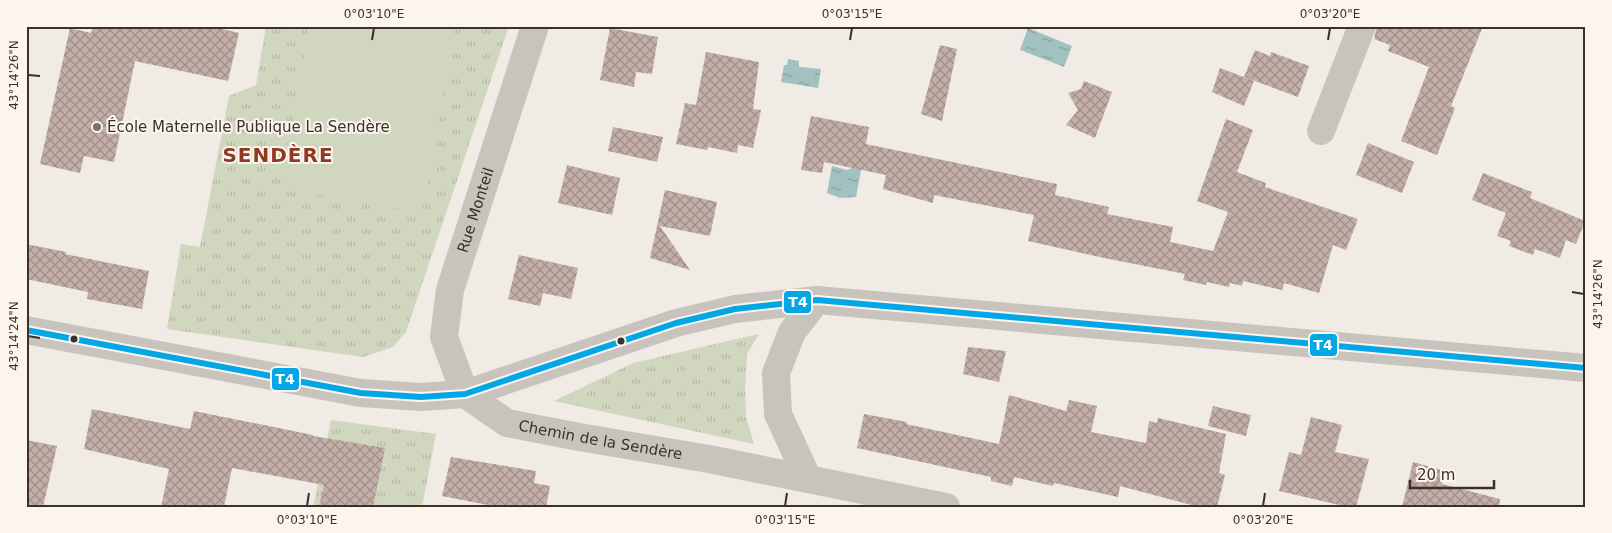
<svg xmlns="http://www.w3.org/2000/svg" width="1612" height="533" font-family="'DejaVu Sans',sans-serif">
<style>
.grass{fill:url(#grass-tufts)}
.garden{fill:#d1d6bf}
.water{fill:url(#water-ripples)}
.building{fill:url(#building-cross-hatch)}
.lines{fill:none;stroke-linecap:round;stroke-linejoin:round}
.minor{stroke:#c9c3be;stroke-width:28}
.bus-1-casing{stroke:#fbf5ee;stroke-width:10}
.bus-1{stroke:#03a7e5;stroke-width:6}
.ticks{fill:none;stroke:#3b302b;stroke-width:2}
.poi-dot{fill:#7a716c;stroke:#fbf5ee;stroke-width:2}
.bus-dot{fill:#3b302b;stroke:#fbf5ee;stroke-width:2}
.labels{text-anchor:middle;stroke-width:4;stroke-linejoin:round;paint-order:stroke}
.poi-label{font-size:15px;fill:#3b302b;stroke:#fbf5ee;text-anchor:start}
.street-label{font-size:15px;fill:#3b302b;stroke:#fbf5ee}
.district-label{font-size:20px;font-weight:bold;letter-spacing:1px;fill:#8c3b22;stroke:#fbf5ee}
.line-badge{stroke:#fbf5ee;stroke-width:2}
.badge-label{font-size:14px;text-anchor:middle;font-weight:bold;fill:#fff}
.neatline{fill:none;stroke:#3b302b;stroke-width:2}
.ticks-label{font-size:12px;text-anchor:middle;fill:#3b302b}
</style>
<defs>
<pattern id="grass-tufts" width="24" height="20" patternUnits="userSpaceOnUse" patternTransform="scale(1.25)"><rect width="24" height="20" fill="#d1d6bf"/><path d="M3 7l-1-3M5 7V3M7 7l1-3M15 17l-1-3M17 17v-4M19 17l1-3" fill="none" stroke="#b4b8a4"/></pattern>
<pattern id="water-ripples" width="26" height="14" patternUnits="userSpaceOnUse" patternTransform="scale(1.25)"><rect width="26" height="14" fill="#a1c2c1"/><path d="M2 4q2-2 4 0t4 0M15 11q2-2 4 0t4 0" fill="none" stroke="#849e9d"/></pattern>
<pattern id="building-cross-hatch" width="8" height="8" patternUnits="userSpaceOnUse" patternTransform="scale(1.25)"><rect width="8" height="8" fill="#c3afa7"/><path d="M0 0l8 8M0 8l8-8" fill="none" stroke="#a08f88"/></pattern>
</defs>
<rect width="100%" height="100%" fill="#f0ebe5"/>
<g class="grass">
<polygon points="266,26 509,26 406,332 393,347 363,357 167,329 181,244 200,247 229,96 256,85"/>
<polygon points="759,334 747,354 745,390 746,417 754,444 554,401 633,363"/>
<polygon points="331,420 436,434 422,507 313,507"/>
</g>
<polygon class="garden" points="309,26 455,26 422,213 281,188"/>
<g class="water">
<polygon points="1028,28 1072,46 1064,67 1020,50"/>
<polygon points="788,59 799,61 799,67 821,69 818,88 781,82 784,65 787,65"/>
<polygon points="853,162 860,163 861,170 856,197 840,198 827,193 832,166 847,170 852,168"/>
</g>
<g class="building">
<polygon points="93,26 210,26 239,33 228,81 135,61 114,162 84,156 80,173 40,164 70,28 91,33"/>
<polygon points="1377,26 1483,26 1451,106 1455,108 1437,155 1401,141 1429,67 1388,51 1390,45 1374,39"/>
<polygon points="610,28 658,37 652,74 636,72 634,87 600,80"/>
<polygon points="940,45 957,49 942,121 921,114"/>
<polygon points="1255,50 1270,56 1271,52 1309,66 1298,97 1244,77"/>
<polygon points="706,52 759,62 753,109 761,110 753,148 738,145 737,153 708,147 707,150 676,144 685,103 696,105"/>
<polygon points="1220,68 1254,81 1244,106 1212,92"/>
<polygon points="1084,81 1112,92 1095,138 1066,125 1078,110 1068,93 1081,89"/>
<polygon points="811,116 869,127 866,144 1057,184 1055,195 1109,207 1107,214 1173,227 1170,242 1213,251 1228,212 1197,201 1226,119 1253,130 1237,172 1266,183 1265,187 1358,219 1346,250 1333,245 1319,293 1284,283 1282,290 1243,281 1242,286 1230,283 1229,287 1207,282 1206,285 1183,280 1185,274 1104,258 1028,241 1034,215 934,195 933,203 883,189 886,175 824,162 822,173 801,170"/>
<polygon points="613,127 663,137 657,162 608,151"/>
<polygon points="1368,143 1414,162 1402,193 1356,175"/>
<polygon points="567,165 620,178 612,215 558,203"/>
<polygon points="1483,173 1532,192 1530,198 1585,221 1576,244 1566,240 1560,258 1535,249 1533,255 1509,246 1511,241 1497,236 1506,213 1472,200"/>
<polygon points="665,190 717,202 710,236 660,226 690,270 650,258"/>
<polygon points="26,244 66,252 65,254 149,271 142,309 87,299 88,292 26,279"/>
<polygon points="519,255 578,268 571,299 543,293 540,306 508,299"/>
<polygon points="968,347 1006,351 999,382 963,374"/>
<polygon points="1009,395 1066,411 1069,400 1097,406 1091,432 1146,443 1149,421 1157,423 1158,418 1226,434 1219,473 1225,475 1217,507 1199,507 1120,486 1118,497 1054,483 1053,486 1014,477 1012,486 991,481 991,477 857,448 864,414 907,422 906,424 999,444"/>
<polygon points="1213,406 1251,415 1246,436 1208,426"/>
<polygon points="92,409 190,429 194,411 313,435 313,436 385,448 373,507 319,507 324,485 232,468 224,507 161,507 169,469 84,449"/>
<polygon points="1311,417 1342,425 1335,452 1369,459 1356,507 1348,507 1279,491 1289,452 1301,455"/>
<polygon points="26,440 57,446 43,507 26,507"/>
<polygon points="451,457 536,471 534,483 550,486 546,507 498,507 442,496"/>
<polygon points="1413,462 1445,471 1442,484 1500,499 1499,507 1402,507"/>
</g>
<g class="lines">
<g class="minor">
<polyline points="1321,131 1362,26"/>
<polyline points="26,330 361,393 421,397 465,394 676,323 735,309 817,300 1586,368"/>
<path id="s1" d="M465,394L507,423L579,437L709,459L946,507"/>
<path id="s2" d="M465,394L444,337L450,290L535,26"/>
<polyline points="808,479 778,414 776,373 792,332 817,300"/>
</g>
<defs>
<polyline id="bus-1" points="26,330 361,393 421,397 465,394 676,323 735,309 817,300 1586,368"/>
</defs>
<use href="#bus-1" class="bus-1-casing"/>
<use href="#bus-1" class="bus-1"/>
</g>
<path class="ticks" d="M372,40L374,28M850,40L852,28M1328,40L1330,28M28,75L40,76M1572,292L1584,294M28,336L40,338M307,506L309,493M785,506L787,493M1263,506L1265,493"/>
<circle class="poi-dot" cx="97" cy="127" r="5"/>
<g class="bus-dot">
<circle cx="74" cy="339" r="4.5"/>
<circle cx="621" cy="341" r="4.5"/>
</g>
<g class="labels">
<g class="poi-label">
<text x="107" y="132">École Maternelle Publique La Sendère</text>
</g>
<g class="street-label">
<text dy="5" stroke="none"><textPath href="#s2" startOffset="192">Rue Monteil</textPath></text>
<text dy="5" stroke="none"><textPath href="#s1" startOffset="146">Chemin de la Sendère</textPath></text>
</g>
<g class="district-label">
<text x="278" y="162">SENDÈRE</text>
</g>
</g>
<g class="line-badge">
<rect x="783" y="290" width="29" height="24" rx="5" fill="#03a7e5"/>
<rect x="1309" y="333" width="29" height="24" rx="5" fill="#03a7e5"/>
<rect x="271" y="367" width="29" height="24" rx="5" fill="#03a7e5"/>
</g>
<g class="badge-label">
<text x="798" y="307">T4</text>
<text x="1323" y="350">T4</text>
<text x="285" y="384">T4</text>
</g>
<rect width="1612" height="533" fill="none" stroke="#fbf5ee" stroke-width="55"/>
<path d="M1410 480v8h84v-8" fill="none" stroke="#3b302b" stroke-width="2.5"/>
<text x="1417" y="480" font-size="15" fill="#3b302b" stroke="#fbf5ee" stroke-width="4" paint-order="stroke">20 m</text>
<rect x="28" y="28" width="1556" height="478" class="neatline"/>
<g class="ticks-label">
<text x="374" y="18">0°03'10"E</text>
<text x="852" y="18">0°03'15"E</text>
<text x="1330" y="18">0°03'20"E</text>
<text transform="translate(14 75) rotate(-90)" y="4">43°14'26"N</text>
<text transform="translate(1598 294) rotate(-90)" y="4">43°14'26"N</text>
<text transform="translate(14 336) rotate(-90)" y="4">43°14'24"N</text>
<text x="307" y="524">0°03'10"E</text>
<text x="785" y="524">0°03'15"E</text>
<text x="1263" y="524">0°03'20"E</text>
</g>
</svg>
